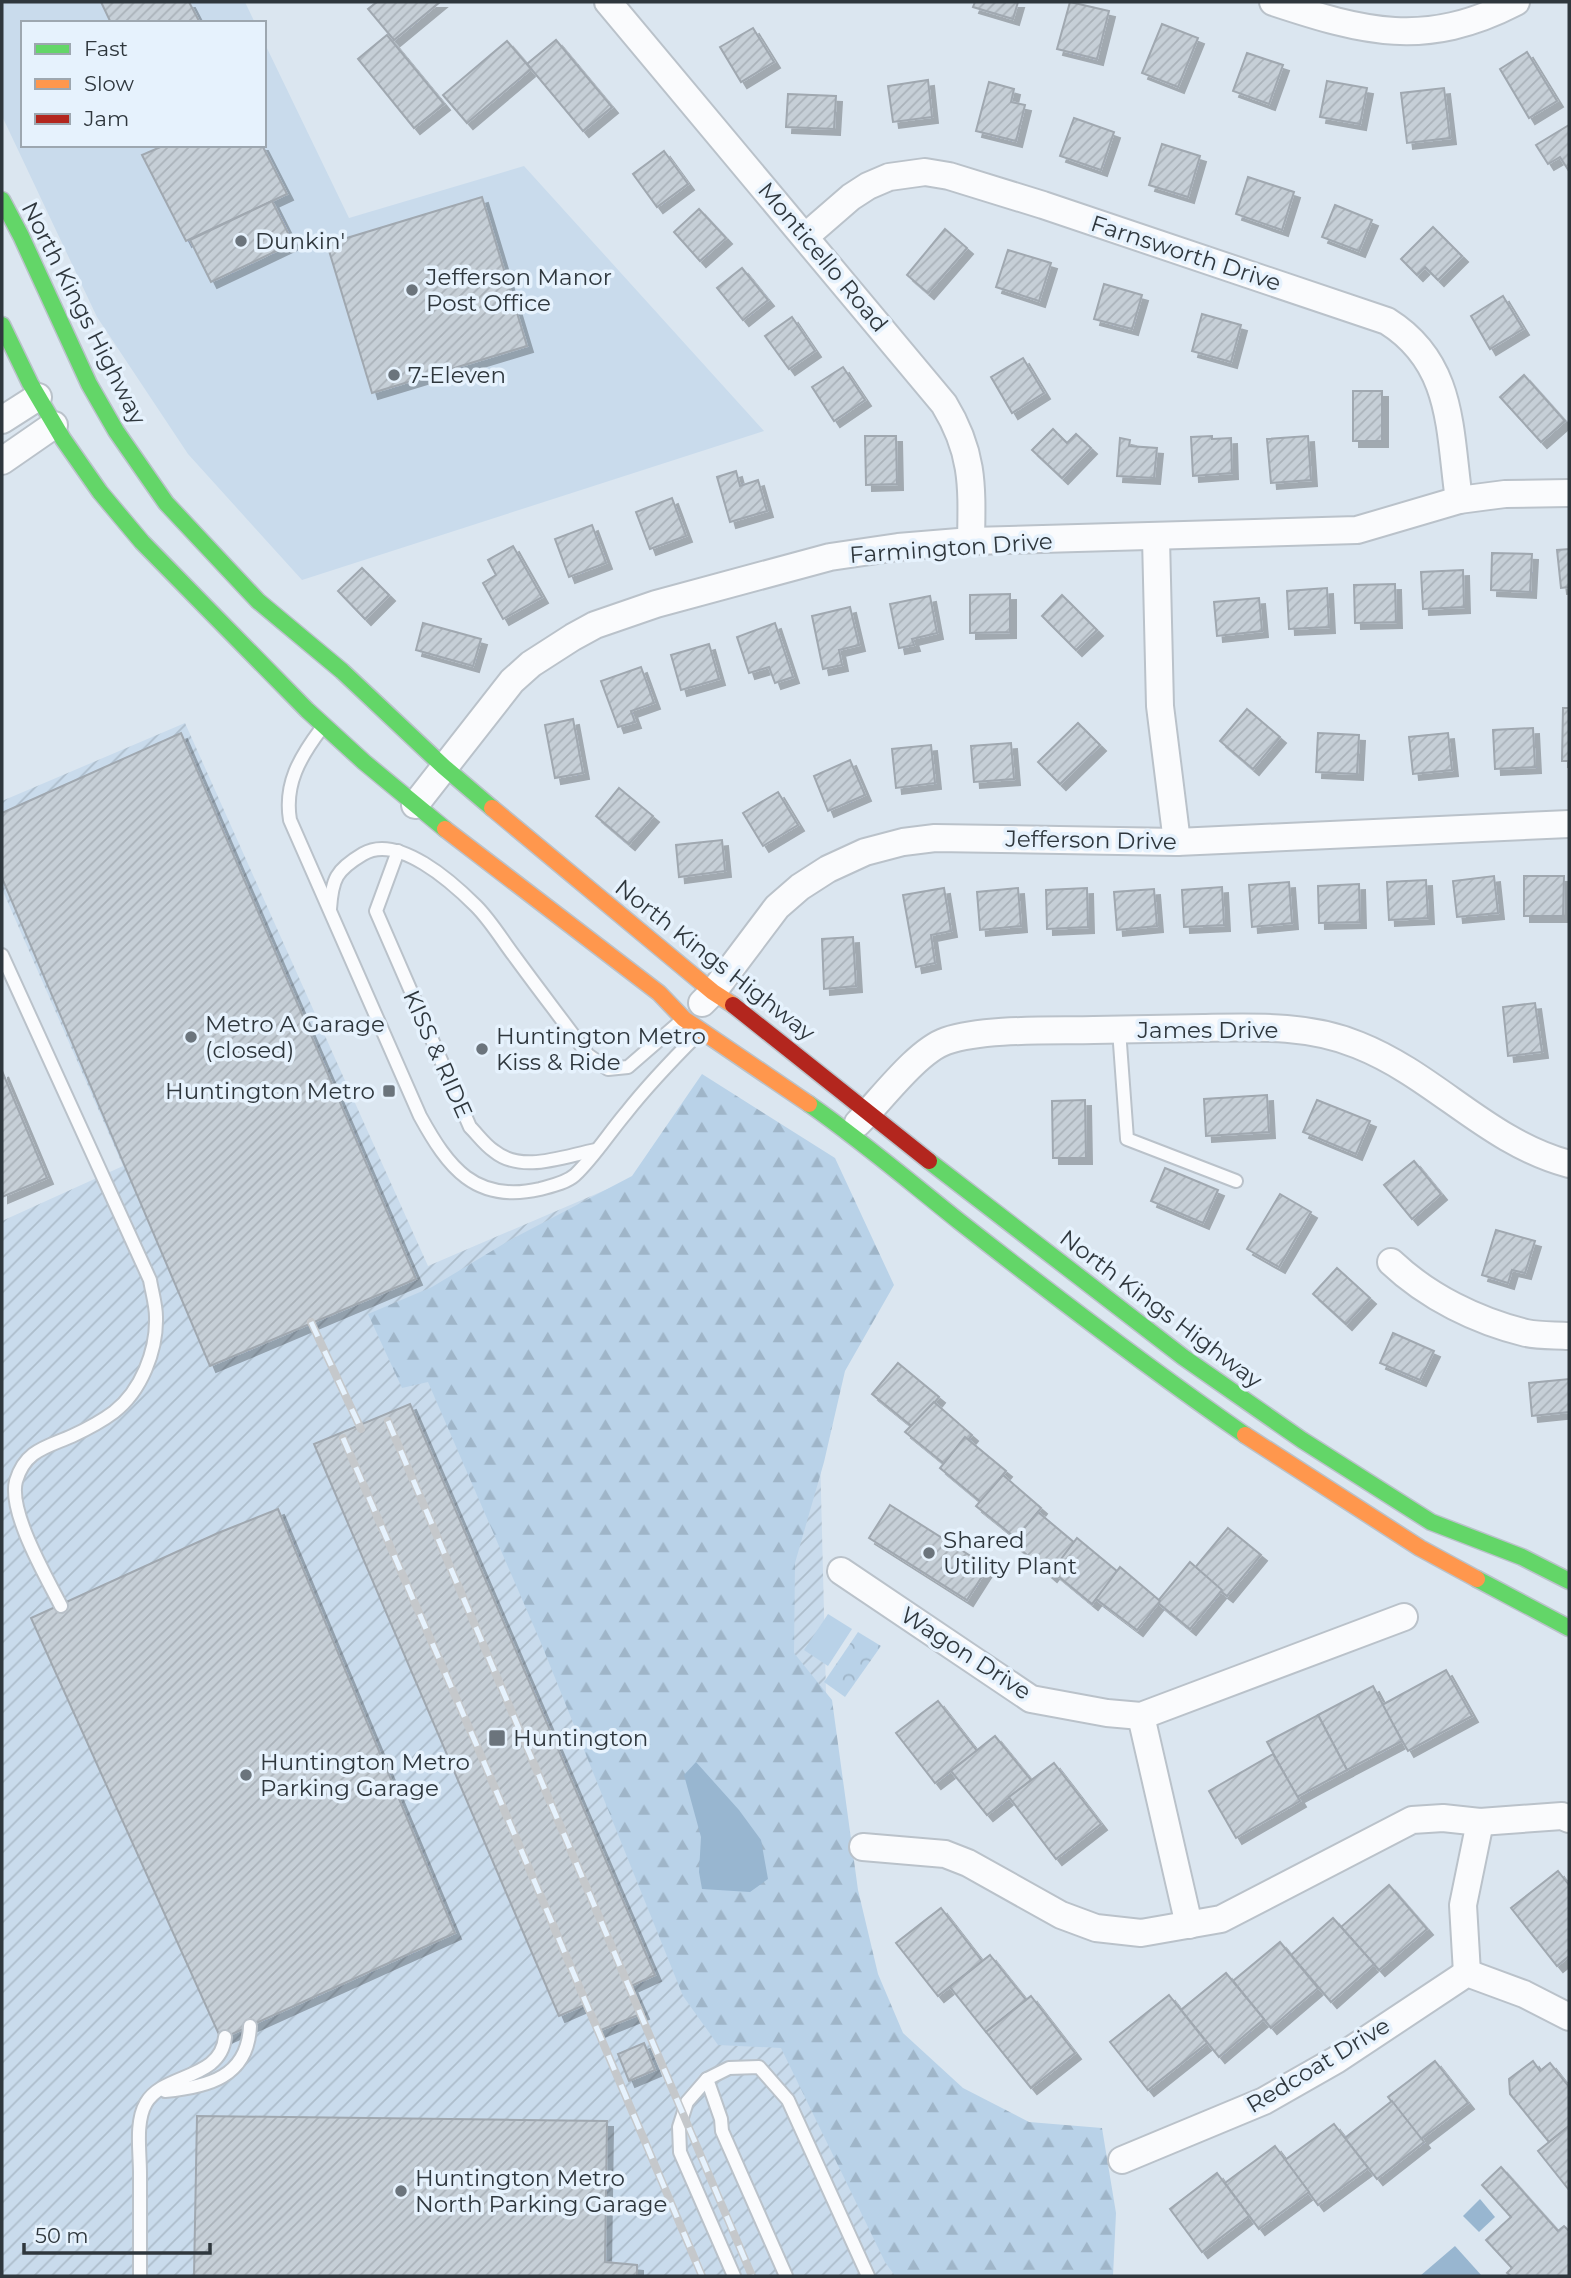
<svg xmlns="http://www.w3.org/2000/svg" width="1571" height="2278" font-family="Montserrat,sans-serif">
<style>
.built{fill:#c9dbec}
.industrial{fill:url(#industrial-furrows)}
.green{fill:#b9d2e8}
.forest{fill:url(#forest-firs)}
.park{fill:url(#park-crowns)}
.water{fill:#98b6d0}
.building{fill:url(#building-hatch);stroke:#a0a8b0;stroke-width:2;filter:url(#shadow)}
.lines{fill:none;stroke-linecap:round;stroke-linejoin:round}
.lane-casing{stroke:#bac2ca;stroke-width:16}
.street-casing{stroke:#bac2ca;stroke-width:30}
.fast-casing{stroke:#bac2ca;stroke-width:19}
.slow-casing{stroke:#bac2ca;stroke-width:19}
.jam-casing{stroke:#bac2ca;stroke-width:19}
.lane{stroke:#fafbfd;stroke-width:12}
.street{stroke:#fafbfd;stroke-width:26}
.fast{stroke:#63d668;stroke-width:16}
.slow{stroke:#ff974d;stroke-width:16}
.jam{stroke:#b3261e;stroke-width:16}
.rail-casing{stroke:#c5c8cb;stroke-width:8}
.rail{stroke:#e6f2fd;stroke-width:5;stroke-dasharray:16;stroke-linecap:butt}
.poi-dot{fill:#6b747c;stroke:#e6f2fd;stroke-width:2.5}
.labels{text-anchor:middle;stroke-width:7;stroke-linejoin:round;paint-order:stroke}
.poi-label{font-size:23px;fill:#2f373d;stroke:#e6f2fd;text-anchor:start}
.street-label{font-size:23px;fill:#2f373d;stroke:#e6f2fd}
</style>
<defs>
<pattern id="industrial-furrows" width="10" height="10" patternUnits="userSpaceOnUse" patternTransform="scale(1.75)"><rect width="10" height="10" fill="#c9dbec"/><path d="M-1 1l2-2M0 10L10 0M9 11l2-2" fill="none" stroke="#adbdcb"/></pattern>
<pattern id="forest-firs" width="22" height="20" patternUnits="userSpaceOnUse" patternTransform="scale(1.75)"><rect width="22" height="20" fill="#b9d2e8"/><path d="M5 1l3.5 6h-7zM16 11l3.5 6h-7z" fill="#9fb5c8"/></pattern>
<pattern id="park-crowns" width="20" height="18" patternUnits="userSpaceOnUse" patternTransform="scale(1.75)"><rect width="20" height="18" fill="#b9d2e8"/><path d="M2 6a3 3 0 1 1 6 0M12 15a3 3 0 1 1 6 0" fill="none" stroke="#9fb5c8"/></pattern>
<pattern id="building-hatch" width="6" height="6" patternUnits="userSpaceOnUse" patternTransform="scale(1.75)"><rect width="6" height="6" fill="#c6cfd7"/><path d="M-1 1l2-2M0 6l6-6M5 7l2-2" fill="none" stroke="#aab2b9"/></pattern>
<filter id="shadow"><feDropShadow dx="6" dy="6" stdDeviation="0" flood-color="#0004"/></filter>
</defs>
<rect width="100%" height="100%" fill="#dbe6f0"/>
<polygon class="built" points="2,2 245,2 255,23 23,23 23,145 264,145 264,42 349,218 524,166 764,431 302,580 188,454 97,317 2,116"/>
<polygon class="industrial" points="185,723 428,1266 689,1154 818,1373 837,2132 998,2276 2,2276 2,1221 123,1166 2,889 2,801"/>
<polygon class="green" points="828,1614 852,1629 828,1666 804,1650"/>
<polygon class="forest" points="702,1074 835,1158 894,1285 845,1371 824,1462 795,1563 794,1653 832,1700 858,1890 878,1974 903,2033 963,2088 1029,2122 1102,2128 1116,2213 1113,2276 895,2276 885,2262 781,2048 718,2045 683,1996 541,1643 428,1382 402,1388 368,1314 432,1287 510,1240 632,1176"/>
<polygon class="park" points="858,1632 881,1646 845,1697 824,1682"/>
<g class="water">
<polygon points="696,1762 739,1810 761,1840 768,1879 750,1892 702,1889 699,1872 701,1837 684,1775"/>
<polygon points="1480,2199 1495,2217 1479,2232 1463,2216"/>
<polygon points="1455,2246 1482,2276 1420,2276"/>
</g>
<g class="building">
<polygon points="101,2 189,2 200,23 111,23"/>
<polygon points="377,2 440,2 394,40 368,9"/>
<polygon points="975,2 1018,2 1013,19 973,7"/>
<polygon points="1070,2 1109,11 1097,59 1057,49"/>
<polygon points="1162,24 1198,38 1178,87 1142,73"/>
<polygon points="753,28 774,62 741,82 720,47"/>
<polygon points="387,35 444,104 414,128 358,59"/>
<polygon points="556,40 612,107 583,131 527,64"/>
<polygon points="507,41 531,69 467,123 443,95"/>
<polygon points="1527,52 1557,101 1529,118 1500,69"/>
<polygon points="1247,53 1283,65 1269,104 1233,91"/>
<polygon points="928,80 932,117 893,122 888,86"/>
<polygon points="1327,81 1367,88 1360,124 1320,117"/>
<polygon points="989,82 1014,89 1011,102 1025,105 1016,141 976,131"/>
<polygon points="1444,88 1450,138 1407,143 1401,93"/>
<polygon points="788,94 836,96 834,129 786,127"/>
<polygon points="1074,118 1114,132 1101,170 1060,156"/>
<polygon points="1569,125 1569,171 1560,157 1548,164 1536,145"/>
<polygon points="1162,144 1200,156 1188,197 1149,185"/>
<polygon points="165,145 262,145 287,194 186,241 142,155"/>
<polygon points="664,151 688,184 657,207 633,174"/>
<polygon points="1248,177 1294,192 1282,230 1236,214"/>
<polygon points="482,197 527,346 372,393 327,244"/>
<polygon points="272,201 293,243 211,282 190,240"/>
<polygon points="1335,205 1372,220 1359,251 1322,237"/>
<polygon points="699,209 726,238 700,261 674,232"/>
<polygon points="1433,227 1462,256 1438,280 1425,267 1417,275 1401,259"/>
<polygon points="945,229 967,248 928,293 907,275"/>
<polygon points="1008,250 1051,263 1039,301 996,287"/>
<polygon points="742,268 768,300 743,320 717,288"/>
<polygon points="1104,284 1142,295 1132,329 1094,319"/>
<polygon points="1503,296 1523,329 1490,349 1471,316"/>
<polygon points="1202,314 1241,325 1231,362 1192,351"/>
<polygon points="792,317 815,351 789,369 765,336"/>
<polygon points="1023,358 1044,393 1012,413 991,377"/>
<polygon points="843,367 865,400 834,421 812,387"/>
<polygon points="1524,375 1565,421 1541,442 1500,397"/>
<rect x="1353" y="391" width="29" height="50"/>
<polygon points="1053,429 1067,443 1076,434 1091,448 1062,478 1032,450"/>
<polygon points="865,436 896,436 897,484 866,485"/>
<polygon points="1212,436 1212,439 1231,438 1232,473 1193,476 1191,437"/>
<polygon points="1308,436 1311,480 1271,483 1267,439"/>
<polygon points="1120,438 1130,440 1129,446 1157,448 1154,478 1117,476"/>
<polygon points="736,471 740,486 758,480 767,511 730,522 717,477"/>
<polygon points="672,498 686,536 650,549 636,512"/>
<polygon points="592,525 606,563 569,577 555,539"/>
<polygon points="513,546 542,597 503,619 483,583 496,575 488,560"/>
<polygon points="1569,549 1569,587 1561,588 1557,550"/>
<polygon points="1492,553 1532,554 1530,592 1491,590"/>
<polygon points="362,568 389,595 365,619 338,591"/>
<polygon points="1463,570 1464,607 1423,609 1421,572"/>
<polygon points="1395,584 1396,622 1355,623 1354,585"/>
<polygon points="1327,588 1329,627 1289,629 1287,591"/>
<polygon points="1010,594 1010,632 970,633 970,595"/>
<polygon points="1062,595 1097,630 1076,650 1042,616"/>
<polygon points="930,596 937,633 912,639 914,645 899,648 890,604"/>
<polygon points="1259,598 1262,631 1217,636 1214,602"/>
<polygon points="850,607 859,645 839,650 842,665 823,669 812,616"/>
<polygon points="423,623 481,639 473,666 416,650"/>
<polygon points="775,623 793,677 775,683 769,667 749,673 737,637"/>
<polygon points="709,644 719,679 681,690 671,655"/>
<polygon points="641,667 654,703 631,711 635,722 618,727 601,681"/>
<polygon points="1563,708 1569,708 1569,761 1562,761"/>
<polygon points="1247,709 1280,737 1253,769 1220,741"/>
<polygon points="573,719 583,773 555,778 545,725"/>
<polygon points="1078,723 1100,745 1060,784 1038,762"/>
<polygon points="1533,728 1535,767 1495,769 1493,730"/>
<polygon points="181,733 416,1279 210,1366 2,878 2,813"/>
<polygon points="1318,733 1359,735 1357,774 1316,772"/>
<polygon points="1448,733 1452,770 1413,774 1409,737"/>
<polygon points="1011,743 1014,779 974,782 971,746"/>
<polygon points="931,745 935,783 896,788 892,749"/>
<polygon points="850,760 865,795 828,811 814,776"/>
<polygon points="619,788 653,816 629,844 596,816"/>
<polygon points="778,792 798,825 763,846 743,813"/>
<polygon points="722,840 725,871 679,877 676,845"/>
<polygon points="1494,876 1498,913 1457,917 1453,881"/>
<polygon points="1524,876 1564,876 1563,916 1524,916"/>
<polygon points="1426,880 1428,918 1389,920 1387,882"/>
<polygon points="1289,882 1292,923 1252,927 1249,885"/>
<polygon points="1359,884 1360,922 1319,923 1318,886"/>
<polygon points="1222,887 1224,925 1184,927 1182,890"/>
<polygon points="944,888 951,931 931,935 935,963 916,967 903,895"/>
<polygon points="1018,888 1021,926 980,930 977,892"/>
<polygon points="1087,888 1088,927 1047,929 1046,890"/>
<polygon points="1154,889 1157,926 1117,930 1114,892"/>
<polygon points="853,937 856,986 824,989 822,939"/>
<polygon points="1535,1003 1542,1052 1508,1056 1503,1007"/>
<polygon points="2,1071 47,1178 2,1197"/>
<polygon points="1267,1095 1269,1132 1206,1136 1204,1099"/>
<polygon points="1085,1100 1086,1158 1053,1158 1052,1101"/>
<polygon points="1317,1100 1370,1121 1356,1154 1303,1132"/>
<polygon points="1414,1161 1441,1194 1412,1219 1384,1185"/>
<polygon points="1165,1168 1218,1190 1203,1223 1151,1201"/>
<polygon points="1280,1194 1311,1212 1279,1267 1247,1249"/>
<polygon points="1496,1230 1535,1241 1525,1273 1512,1270 1508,1283 1482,1275"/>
<polygon points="1337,1268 1370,1298 1346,1324 1313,1294"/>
<polygon points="1393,1333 1434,1351 1420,1380 1380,1363"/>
<polygon points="898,1363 939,1397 914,1428 872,1394"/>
<polygon points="1569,1379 1569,1412 1532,1416 1529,1383"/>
<polygon points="934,1402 972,1435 947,1466 905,1432"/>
<polygon points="410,1404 655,1975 631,1986 643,2013 596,2032 584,2005 559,2016 314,1444"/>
<polygon points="965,1437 1006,1471 981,1502 940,1468"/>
<polygon points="1003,1475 1041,1508 1017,1539 976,1506"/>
<polygon points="890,1505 988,1567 967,1600 869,1538"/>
<polygon points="278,1509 455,1933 221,2039 31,1618 218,1533"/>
<polygon points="1038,1512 1076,1544 1051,1576 1012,1542"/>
<polygon points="1228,1528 1261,1555 1227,1596 1193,1570"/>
<polygon points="1077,1538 1118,1572 1092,1604 1052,1571"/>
<polygon points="1190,1562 1222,1590 1190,1629 1157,1602"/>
<polygon points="1120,1567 1160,1601 1137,1630 1096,1599"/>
<polygon points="1446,1670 1472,1716 1408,1751 1382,1705"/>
<polygon points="1373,1686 1402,1741 1347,1770 1318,1715"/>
<polygon points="938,1701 977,1751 935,1783 896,1733"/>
<polygon points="1318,1715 1347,1770 1297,1797 1267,1742"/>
<polygon points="995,1736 1031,1780 987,1815 951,1771"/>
<polygon points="1273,1754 1300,1801 1236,1838 1209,1791"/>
<polygon points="1054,1763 1101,1824 1056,1859 1009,1797"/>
<polygon points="1558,1871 1569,1885 1569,1956 1557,1966 1511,1908"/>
<polygon points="1389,1885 1427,1929 1379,1970 1341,1927"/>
<polygon points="941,1908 982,1961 938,1996 896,1943"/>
<polygon points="1333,1918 1374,1964 1331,2002 1291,1955"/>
<polygon points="1280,1942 1318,1988 1271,2028 1233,1981"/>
<polygon points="990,1955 1026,2000 986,2032 950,1987"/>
<polygon points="1226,1973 1264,2019 1219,2057 1181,2010"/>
<polygon points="1169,1995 1207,2043 1148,2090 1110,2042"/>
<polygon points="1031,1996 1075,2053 1031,2088 986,2032"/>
<polygon points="644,2043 655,2070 629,2081 618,2054"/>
<polygon points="1435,2061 1468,2103 1421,2139 1388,2097"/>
<polygon points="1533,2061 1540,2071 1550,2063 1569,2087 1569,2126 1549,2142 1510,2094 1509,2079"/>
<polygon points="1392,2101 1424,2142 1377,2179 1345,2138"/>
<polygon points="197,2116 607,2121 605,2262 637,2265 637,2276 194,2276"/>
<polygon points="1334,2124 1368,2168 1318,2205 1285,2160"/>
<polygon points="1569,2126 1569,2190 1538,2151"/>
<polygon points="1275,2146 1309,2192 1259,2229 1225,2183"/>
<polygon points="1501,2167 1558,2231 1564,2226 1569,2231 1569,2276 1511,2276 1507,2273 1512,2268 1486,2240 1511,2217 1482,2185"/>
<polygon points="1217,2173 1249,2216 1202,2252 1170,2209"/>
</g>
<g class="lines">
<defs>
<g id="lane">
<path d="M321,729C300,757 284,784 290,820L420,1116C448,1167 475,1204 540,1189C551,1186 566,1183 575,1175C594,1157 609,1133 626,1113C648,1085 673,1059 698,1034"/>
<path d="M398,851L376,911L470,1127C478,1135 485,1145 494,1151C522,1174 564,1156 596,1150"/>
<path d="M330,909C332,879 336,870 363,854C398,833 453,883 476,906C491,921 502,940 515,957C539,990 564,1022 588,1055L608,1069L628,1067L681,1021"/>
<path d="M2,955L150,1280C152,1292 156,1305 156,1317C157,1351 141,1391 114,1412C102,1421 85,1430 72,1436C47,1447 25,1450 16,1481C8,1512 47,1578 61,1606"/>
<polyline points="1119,1030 1127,1139 1236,1181"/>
<polyline points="707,2079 721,2119 722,2131 786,2276"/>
<path d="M165,2091C208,2087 248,2077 250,2026"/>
<path d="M140,2276C140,2242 140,2207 140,2173C140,2152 135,2122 146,2103C163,2073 221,2080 225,2037"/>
<polyline points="734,2276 680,2152 679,2127 687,2102 707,2079 729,2068 759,2067 788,2100 868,2276"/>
</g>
<g id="street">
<path d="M608,2L944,404C974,453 972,487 971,541"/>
<path d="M1273,2C1364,32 1425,49 1516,2"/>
<path d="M806,236L851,197L868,186L889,177L925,172L949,176L1043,205L1387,321C1454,363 1449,430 1459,500"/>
<polyline points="2,420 38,397"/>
<polyline points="2,461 54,425"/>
<polyline points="1156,538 1160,706 1177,842"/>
<polyline points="415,805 512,681 531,664 573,637 595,625 656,604 830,557 898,547 971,541 1357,530 1459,500 1505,494 1569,493"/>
<polyline points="702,1003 713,992 777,907 800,887 828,869 865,852 903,842 935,838 1177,842 1569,824"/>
<path d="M858,1123C881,1100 917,1051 946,1041C985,1028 1052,1031 1094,1030C1132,1029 1169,1029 1206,1028C1257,1027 1310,1025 1358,1045C1436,1076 1487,1142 1569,1164"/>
<path d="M1391,1262C1428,1297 1477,1321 1526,1333C1539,1336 1555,1335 1569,1336"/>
<polyline points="841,1571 1031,1699 1107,1713 1141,1716 1404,1617"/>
<polyline points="1141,1716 1189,1925"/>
<polyline points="863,1847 945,1854 968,1863 1061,1915 1096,1928 1141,1933 1221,1919 1412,1820 1443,1818 1480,1822 1562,1816 1569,1819"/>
<polyline points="1467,1973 1463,1905 1480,1822"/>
<polyline points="1122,2160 1264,2101 1336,2060 1467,1973 1524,1994 1569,2017"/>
</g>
<g id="fast">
<polyline points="2,200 21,236 89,384 116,431 166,503 258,601 342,671 444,767 492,808"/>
<polyline points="2,325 30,383 63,439 100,492 142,542 307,710 364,762 445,829"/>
<path d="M809,1104C862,1141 910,1182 960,1222C1053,1295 1147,1367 1245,1435"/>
<polyline points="929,1161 1183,1357 1302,1440 1431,1522 1522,1557 1569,1581"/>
<polyline points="1477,1579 1569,1628"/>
</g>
<g id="slow">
<polyline points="492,808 713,992 733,1005"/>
<polyline points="445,829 659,993 684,1019 809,1104"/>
<polyline points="1245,1435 1420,1548 1477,1579"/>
</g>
<polyline id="jam" points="733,1005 929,1161"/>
</defs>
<use href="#lane" class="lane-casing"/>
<use href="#street" class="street-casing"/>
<use href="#fast" class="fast-casing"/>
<use href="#slow" class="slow-casing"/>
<use href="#jam" class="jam-casing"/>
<use href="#lane" class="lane"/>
<use href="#street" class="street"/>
<use href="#fast" class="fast"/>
<use href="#slow" class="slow"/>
<use href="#jam" class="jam"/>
<defs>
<g id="rail">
<polyline points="311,1322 361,1429"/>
<polyline points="388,1421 752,2276"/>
<polyline points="343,1438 477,1746 702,2276"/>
</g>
</defs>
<use href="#rail" class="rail-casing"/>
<use href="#rail" class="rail"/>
</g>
<g class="poi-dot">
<circle cx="241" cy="241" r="7"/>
<circle cx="412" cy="290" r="7"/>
<circle cx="394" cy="375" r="7"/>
<circle cx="191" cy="1037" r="7"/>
<circle cx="482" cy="1049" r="7"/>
<rect x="382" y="1084" width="14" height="14" rx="3.5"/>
<circle cx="929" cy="1553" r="7"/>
<rect x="488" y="1729" width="18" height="18" rx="3.5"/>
<circle cx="246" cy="1775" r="7"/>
<circle cx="401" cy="2191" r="7"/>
</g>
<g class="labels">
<g class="poi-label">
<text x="255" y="249">Dunkin'</text>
<text x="426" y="285">Jefferson Manor<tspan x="426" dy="26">Post Office</tspan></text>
<text x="408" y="383">7-Eleven</text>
<text x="205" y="1032">Metro A Garage<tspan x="205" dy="26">(closed)</tspan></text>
<text x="496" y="1044">Huntington Metro<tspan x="496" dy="26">Kiss &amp; Ride</tspan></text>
<text x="375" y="1099" text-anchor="end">Huntington Metro</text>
<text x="943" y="1548">Shared<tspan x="943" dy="26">Utility Plant</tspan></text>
<text x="513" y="1746">Huntington</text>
<text x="260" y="1770">Huntington Metro<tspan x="260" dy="26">Parking Garage</tspan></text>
<text x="415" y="2186">Huntington Metro<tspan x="415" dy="26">North Parking Garage</tspan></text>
</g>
<g class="street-label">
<text transform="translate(1186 253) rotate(18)" y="8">Farnsworth Drive</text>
<text transform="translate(823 257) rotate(50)" y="8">Monticello Road</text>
<text transform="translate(84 313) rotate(63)" y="8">North Kings Highway</text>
<text transform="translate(951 548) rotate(-4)" y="8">Farmington Drive</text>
<text transform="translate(1091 840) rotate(1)" y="8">Jefferson Drive</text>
<text transform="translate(715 960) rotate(38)" y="8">North Kings Highway</text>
<text x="1208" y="1038">James Drive</text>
<text transform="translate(438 1054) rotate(66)" y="8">KISS &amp; RIDE</text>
<text transform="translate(1161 1309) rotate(37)" y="8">North Kings Highway</text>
<text transform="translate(966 1653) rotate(33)" y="8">Wagon Drive</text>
<text transform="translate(1318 2065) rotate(-31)" y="8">Redcoat Drive</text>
</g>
</g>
<rect width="1571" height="2278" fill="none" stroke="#2f373d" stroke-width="7"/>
<rect x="21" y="21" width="245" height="126" fill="#e6f2fd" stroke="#9da7b0" stroke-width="2"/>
<rect x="35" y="44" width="35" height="10" fill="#63d668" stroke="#9da7b0" stroke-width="2"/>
<text x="84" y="56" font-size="21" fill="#2f373d">Fast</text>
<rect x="35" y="79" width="35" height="10" fill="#ff974d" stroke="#9da7b0" stroke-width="2"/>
<text x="84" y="91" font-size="21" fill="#2f373d">Slow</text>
<rect x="35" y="114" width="35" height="10" fill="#b3261e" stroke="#9da7b0" stroke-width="2"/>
<text x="84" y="126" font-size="21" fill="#2f373d">Jam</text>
<path d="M24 2243v10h186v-10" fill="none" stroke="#2f373d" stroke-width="3.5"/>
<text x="35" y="2243" font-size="21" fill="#2f373d" stroke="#e6f2fd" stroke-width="5" paint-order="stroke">50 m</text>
</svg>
